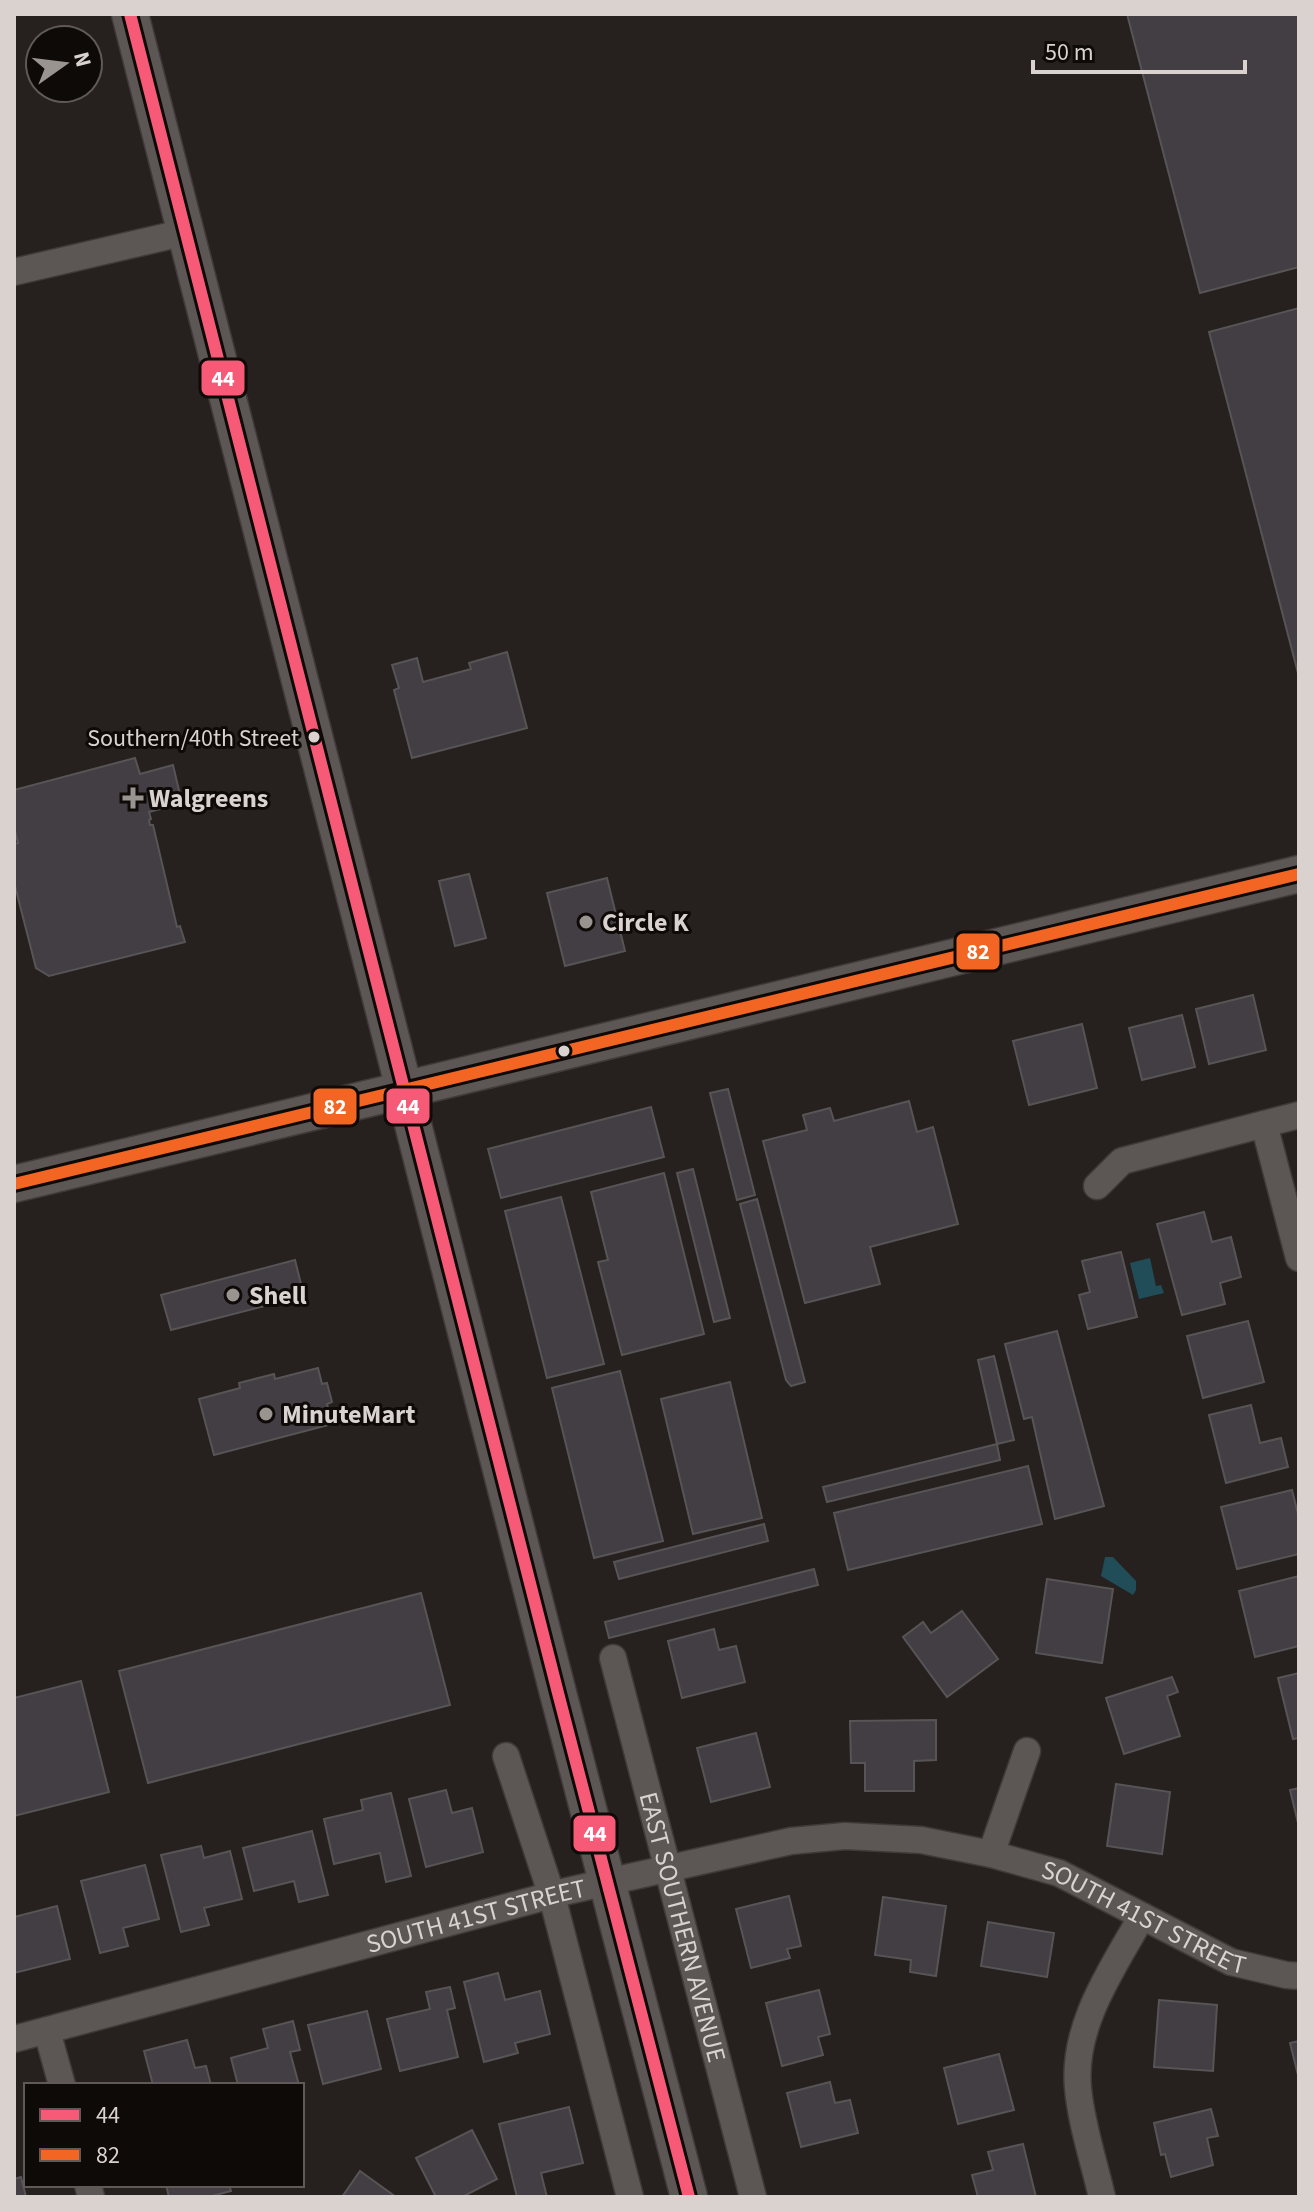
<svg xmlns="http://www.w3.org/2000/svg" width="1313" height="2211" font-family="'Source Sans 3',sans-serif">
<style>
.water{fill:#204d58}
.building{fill:#423e43;stroke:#565455;stroke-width:2}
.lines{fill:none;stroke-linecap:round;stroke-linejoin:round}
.minor-casing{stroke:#3f3a39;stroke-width:29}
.secondary-casing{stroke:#3f3a39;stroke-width:39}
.minor{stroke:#5c5755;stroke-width:26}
.secondary{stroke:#5c5755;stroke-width:36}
.bus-1-casing{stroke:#0e0a08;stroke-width:18}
.bus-2-casing{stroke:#0e0a08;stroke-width:18}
.bus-1{stroke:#f75a77;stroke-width:12}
.bus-2{stroke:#f26522;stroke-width:12}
.bus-dot{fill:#d9d2cf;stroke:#0e0a08;stroke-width:3}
.poi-dot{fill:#9a9491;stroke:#0e0a08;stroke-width:3}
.labels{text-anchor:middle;stroke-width:6;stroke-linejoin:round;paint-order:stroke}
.bus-label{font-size:24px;fill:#d9d2cf;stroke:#0e0a08;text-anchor:end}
.poi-label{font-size:26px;font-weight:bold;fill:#d9d2cf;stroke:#0e0a08;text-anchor:start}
.street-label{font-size:26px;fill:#d9d2cf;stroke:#0e0a08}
.line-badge{stroke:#0e0a08;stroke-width:3}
.badge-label{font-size:22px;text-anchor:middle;font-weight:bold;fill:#fff}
</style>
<rect width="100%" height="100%" fill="#26201e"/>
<g class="water">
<polygon points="1150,1258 1156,1286 1161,1285 1164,1293 1139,1299 1130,1263"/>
<polygon points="1105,1557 1113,1557 1136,1581 1136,1590 1133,1595 1101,1576"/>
</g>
<g class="building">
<polygon points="1127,14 1299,14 1299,267 1200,293"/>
<polygon points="1299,308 1299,677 1209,332"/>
<polygon points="507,652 527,728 412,758 394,690 399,688 392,665 417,658 423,682 471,669 469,663"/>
<polygon points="135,758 140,774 173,765 182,803 149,812 151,819 149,820 150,825 153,825 177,927 180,926 185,942 49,976 36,968 14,882 14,844 18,843 14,827 14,790"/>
<polygon points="469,874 486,938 455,946 439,881"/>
<polygon points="607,878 625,951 565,966 547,893"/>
<polygon points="1253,995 1266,1050 1209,1064 1196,1009"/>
<polygon points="1182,1015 1195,1067 1142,1080 1129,1028"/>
<polygon points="1082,1024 1097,1088 1029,1105 1013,1041"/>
<polygon points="728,1089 755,1195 737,1200 710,1093"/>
<polygon points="909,1101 917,1132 933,1127 958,1224 870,1247 880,1284 805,1303 763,1141 807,1130 803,1115 830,1108 834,1121"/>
<polygon points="651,1107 664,1157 501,1198 488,1149"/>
<polygon points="693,1169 730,1318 714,1322 677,1173"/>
<polygon points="664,1173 704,1334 622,1355 598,1262 608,1260 591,1192"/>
<polygon points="561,1197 604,1364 547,1378 505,1211"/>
<polygon points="757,1199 805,1382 791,1386 786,1380 740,1204"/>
<polygon points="1204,1212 1212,1242 1231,1237 1241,1277 1220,1283 1225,1304 1182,1315 1157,1224"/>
<polygon points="1121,1252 1137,1317 1088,1329 1079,1295 1090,1292 1082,1261"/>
<polygon points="295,1260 304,1296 171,1330 161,1295"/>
<polygon points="1248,1321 1264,1382 1203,1398 1187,1336"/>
<polygon points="1057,1331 1104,1506 1055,1519 1032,1417 1024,1419 1005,1344"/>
<polygon points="994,1356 1014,1440 997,1444 978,1360"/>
<polygon points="318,1368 322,1384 327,1383 332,1402 327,1404 332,1424 214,1455 199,1399 240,1388 239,1383 274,1374 275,1379"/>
<polygon points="620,1371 663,1541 594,1558 552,1388"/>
<polygon points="730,1382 762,1518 693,1534 661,1399"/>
<polygon points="1251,1405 1260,1443 1281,1438 1288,1467 1226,1483 1209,1415"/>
<polygon points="997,1444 1000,1460 827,1502 823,1487"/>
<polygon points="1028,1466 1042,1524 848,1570 834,1513"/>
<polygon points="1292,1490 1299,1518 1299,1554 1237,1569 1221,1507"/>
<polygon points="764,1524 768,1541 619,1579 614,1562"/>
<polygon points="814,1569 818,1585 609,1638 605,1622"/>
<polygon points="1299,1576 1299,1646 1255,1657 1239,1591"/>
<polygon points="1047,1579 1113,1589 1102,1663 1036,1653"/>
<polygon points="421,1593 450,1705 148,1783 119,1671"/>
<polygon points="962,1611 998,1659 947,1697 903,1637 923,1622 931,1633"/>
<polygon points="714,1629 719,1650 736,1646 745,1682 682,1698 668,1641"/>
<polygon points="1299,1673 1299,1738 1293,1739 1278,1678"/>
<polygon points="1172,1677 1178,1692 1167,1696 1180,1736 1124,1754 1106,1698"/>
<polygon points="81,1681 109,1792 14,1816 14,1698"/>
<polygon points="936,1720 936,1760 914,1761 914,1791 865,1791 865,1763 851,1763 850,1721"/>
<polygon points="756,1733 770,1787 711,1802 697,1748"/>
<polygon points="1116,1784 1170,1792 1162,1854 1107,1846"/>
<polygon points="1299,1788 1299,1827 1290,1790"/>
<polygon points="446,1790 452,1813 472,1808 483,1852 426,1867 409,1799"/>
<polygon points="391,1793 411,1876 386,1882 380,1853 334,1864 324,1819 363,1810 361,1800"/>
<polygon points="312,1831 328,1895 299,1902 294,1881 254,1891 243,1848"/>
<polygon points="201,1846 204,1858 230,1851 242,1899 204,1908 209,1925 181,1932 161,1855"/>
<polygon points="145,1865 159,1919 123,1928 128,1946 100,1953 81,1881"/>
<polygon points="789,1896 801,1946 787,1949 790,1958 751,1968 736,1909"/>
<polygon points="883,1897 946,1906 936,1976 910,1972 911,1960 875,1955"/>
<polygon points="57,1906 70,1959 14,1973 14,1917"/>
<polygon points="988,1922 1054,1933 1047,1977 981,1966"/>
<polygon points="498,1973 505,2000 540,1991 550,2034 515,2043 518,2053 484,2062 464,1982"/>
<polygon points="450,1987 455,2008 447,2010 458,2057 400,2071 387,2019 430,2009 426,1992"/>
<polygon points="819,1990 830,2034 818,2037 823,2055 782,2066 766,2003"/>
<polygon points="1159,2000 1217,2005 1213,2071 1154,2067"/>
<polygon points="367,2011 381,2069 323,2084 308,2025"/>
<polygon points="293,2021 300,2050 290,2052 299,2085 238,2085 231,2058 268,2048 263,2029"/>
<polygon points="187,2040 195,2068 206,2066 211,2085 153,2085 144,2051"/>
<polygon points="1299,2041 1299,2079 1290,2043"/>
<polygon points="999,2054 1014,2110 958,2124 944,2068"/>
<polygon points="830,2082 835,2103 850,2100 858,2133 801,2147 787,2093"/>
<polygon points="569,2107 583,2163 541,2173 547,2197 517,2197 499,2124"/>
<polygon points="1211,2109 1218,2136 1207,2138 1213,2165 1171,2177 1165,2154 1161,2155 1154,2123"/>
<polygon points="472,2130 497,2179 462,2197 436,2197 416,2158"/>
<polygon points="1023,2144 1036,2197 978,2197 972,2175 993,2170 988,2152"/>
<polygon points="360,2171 396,2197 342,2197"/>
<polygon points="21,2177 26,2197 14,2197 14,2179"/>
<polygon points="166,2185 229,2185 231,2191 208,2197 169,2197"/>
</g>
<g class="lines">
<defs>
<g id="minor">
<polyline points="14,272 186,232"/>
<polyline points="1264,1124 1299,1258"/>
<polyline points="1097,1186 1122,1161 1299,1115"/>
<path id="s1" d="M613,1658L753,2197"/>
<polyline points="506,1756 552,1896 630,2197"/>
<polyline points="991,1854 1027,1751"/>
<polyline points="47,2031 62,2085"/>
<path id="s2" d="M14,2039L563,1892L791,1841L845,1836L921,1840L991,1854L1059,1873L1231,1962L1286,1975L1299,1976"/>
<polyline points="88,2185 91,2197"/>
<path d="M1102,2197C1094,2162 1081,2123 1078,2088C1072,2025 1113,1968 1142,1916"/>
</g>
<g id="secondary">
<polyline points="130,14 558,1693 689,2197"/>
<polyline points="14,1184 1299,874"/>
</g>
</defs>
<use href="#minor" class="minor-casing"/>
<use href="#secondary" class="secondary-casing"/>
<use href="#minor" class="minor"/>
<use href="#secondary" class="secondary"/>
<defs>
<polyline id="bus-1" points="130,14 558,1693 689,2197"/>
<polyline id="bus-2" points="14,1184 1299,874"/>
</defs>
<use href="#bus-1" class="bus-1-casing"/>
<use href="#bus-2" class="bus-2-casing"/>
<use href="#bus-1" class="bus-1"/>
<use href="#bus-2" class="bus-2"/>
</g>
<g class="bus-dot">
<circle cx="314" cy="737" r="7"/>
<circle cx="564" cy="1051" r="7"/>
</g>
<g class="poi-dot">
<path d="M129 786h8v8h8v8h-8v8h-8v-8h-8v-8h8z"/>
<circle cx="586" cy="922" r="8"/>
<circle cx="233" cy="1295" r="8"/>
<circle cx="266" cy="1414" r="8"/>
</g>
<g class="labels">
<g class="bus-label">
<text x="299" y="746">Southern/40th Street</text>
</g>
<g class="poi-label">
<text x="149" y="807">Walgreens</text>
<text x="602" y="931">Circle K</text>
<text x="249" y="1304">Shell</text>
<text x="282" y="1423">MinuteMart</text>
</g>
<g class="street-label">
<text dy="9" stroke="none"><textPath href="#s2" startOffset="478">SOUTH 41ST STREET</textPath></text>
<text dy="9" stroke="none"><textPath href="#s2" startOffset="1170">SOUTH 41ST STREET</textPath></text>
<text dy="9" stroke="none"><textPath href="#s1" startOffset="278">EAST SOUTHERN AVENUE</textPath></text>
</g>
</g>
<g class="line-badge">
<rect x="200" y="359" width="46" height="38" rx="8" fill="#f75a77"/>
<rect x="955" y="932" width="46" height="39" rx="8" fill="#f26522"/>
<rect x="385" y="1087" width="46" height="38" rx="8" fill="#f75a77"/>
<rect x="312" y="1087" width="46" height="39" rx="8" fill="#f26522"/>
<rect x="572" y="1814" width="45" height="39" rx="8" fill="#f75a77"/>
</g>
<g class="badge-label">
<text x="223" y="386">44</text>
<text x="978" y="959">82</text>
<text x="408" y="1114">44</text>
<text x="335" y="1114">82</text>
<text x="595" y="1841">44</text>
</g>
<rect width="1313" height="2211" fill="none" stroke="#d9d2cf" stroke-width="32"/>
<rect x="24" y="2083" width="280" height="104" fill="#0e0a08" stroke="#5f5a58" stroke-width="2"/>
<rect x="40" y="2109" width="40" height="12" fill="#f75a77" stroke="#5f5a58" stroke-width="2"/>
<text x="96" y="2123" font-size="24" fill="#d9d2cf">44</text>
<rect x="40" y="2149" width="40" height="12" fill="#f26522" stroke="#5f5a58" stroke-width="2"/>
<text x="96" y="2163" font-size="24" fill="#d9d2cf">82</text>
<g transform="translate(64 64) rotate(76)"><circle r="38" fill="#0e0a08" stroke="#5f5a58" stroke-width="2"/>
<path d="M0-6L14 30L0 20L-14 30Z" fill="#9a9491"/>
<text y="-12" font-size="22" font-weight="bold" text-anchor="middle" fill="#d9d2cf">N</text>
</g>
<path d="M1033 60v12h212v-12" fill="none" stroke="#d9d2cf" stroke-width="4"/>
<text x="1045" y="60" font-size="24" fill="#d9d2cf" stroke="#0e0a08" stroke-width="6" paint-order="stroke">50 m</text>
</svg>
